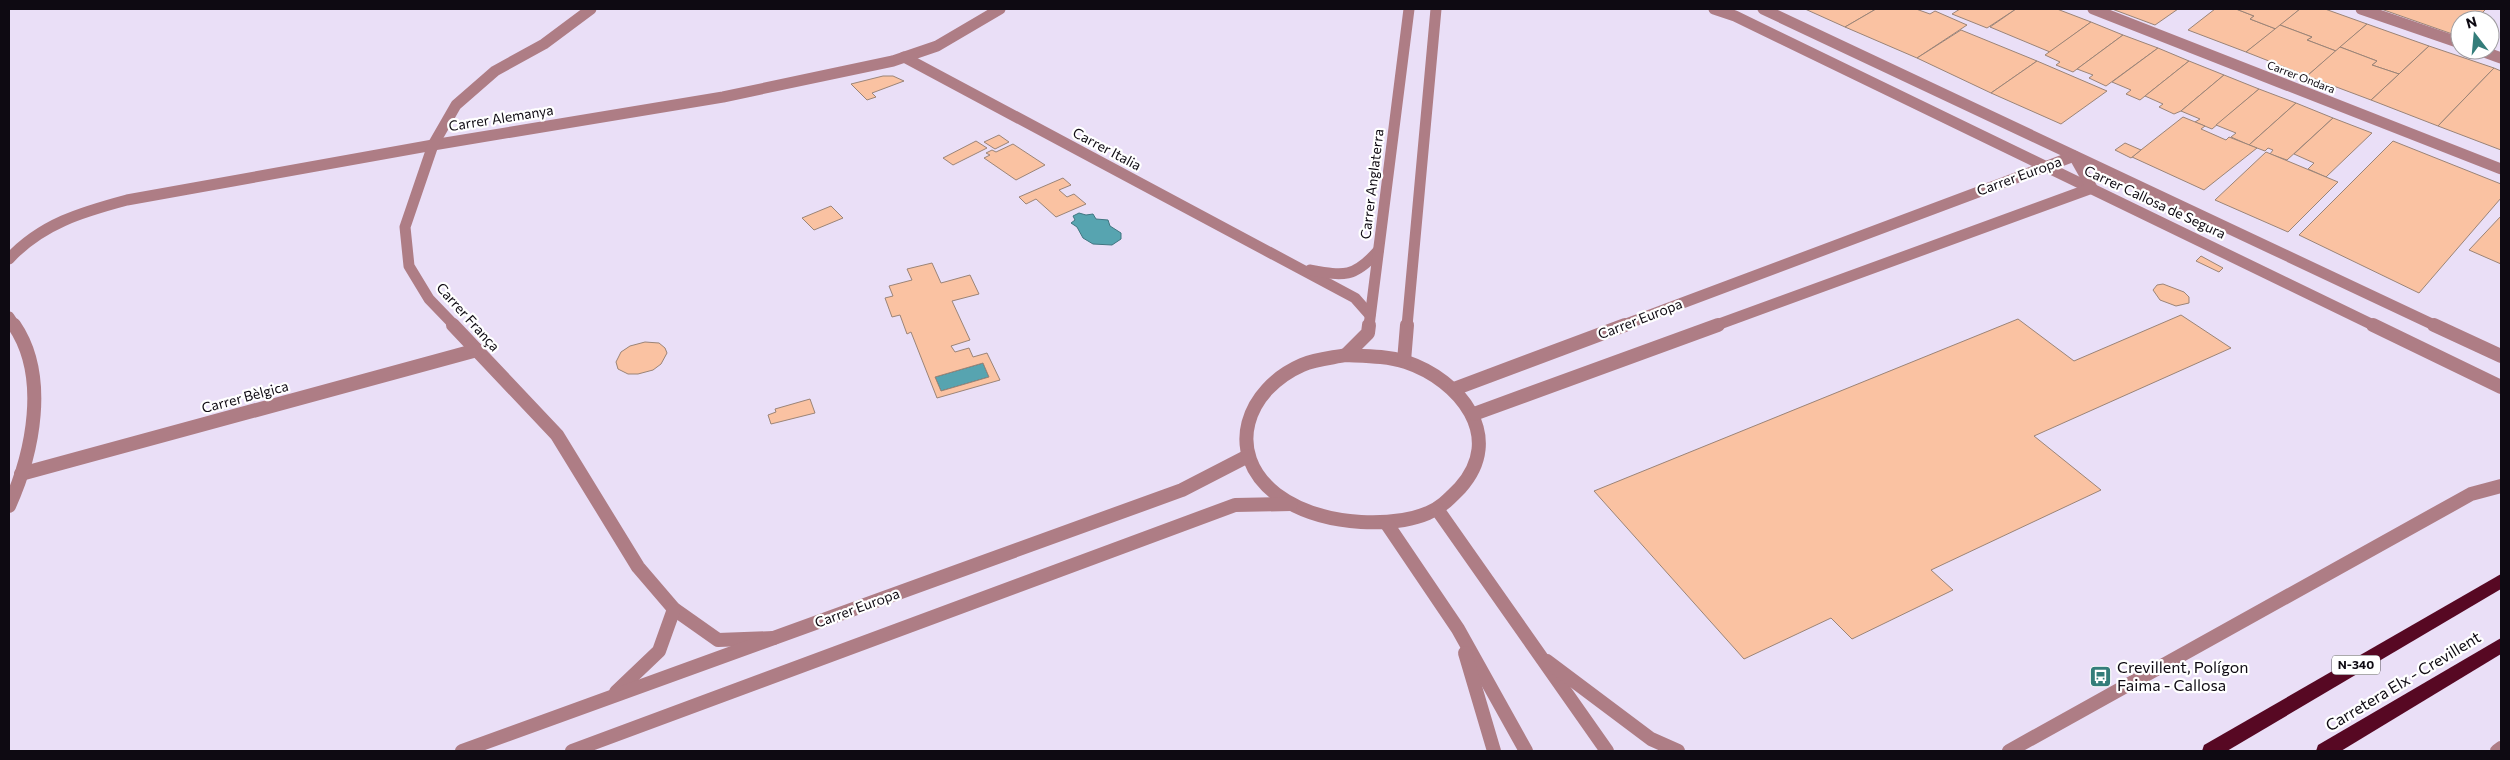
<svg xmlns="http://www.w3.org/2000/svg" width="2510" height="760" font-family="Commissioner,sans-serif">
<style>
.water{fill:#57a4b0;stroke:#417681}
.building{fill:#fac2a2;stroke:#9b8477;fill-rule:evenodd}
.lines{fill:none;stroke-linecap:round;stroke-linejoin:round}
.street-far1{stroke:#ae7d85;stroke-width:11}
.street{stroke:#ae7d85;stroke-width:14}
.highway{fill:#570823;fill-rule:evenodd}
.labels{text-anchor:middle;stroke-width:4.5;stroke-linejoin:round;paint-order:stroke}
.far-street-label{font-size:11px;fill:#0e0a12;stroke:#fff}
.shield{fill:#fff;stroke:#565459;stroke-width:1}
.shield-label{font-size:12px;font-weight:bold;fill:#0e0a12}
.street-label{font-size:14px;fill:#0e0a12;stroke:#fff}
.near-poi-label{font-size:16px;fill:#0e0a12;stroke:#fff;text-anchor:start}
.near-street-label{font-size:16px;fill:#0e0a12;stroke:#fff}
</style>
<rect width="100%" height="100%" fill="#eadff7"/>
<g class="water">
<polygon points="1079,213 1086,215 1093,214 1096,219 1108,220 1110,226 1121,233 1121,239 1112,245 1093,244 1083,238 1077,227 1071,223 1075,220 1073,216"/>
<polygon points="983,363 989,377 941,391 935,377"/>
</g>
<g class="building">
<polygon points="1805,9 1876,9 1845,27"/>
<polygon points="1876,9 1916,9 1930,14 1935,11 1967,25 1917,58 1845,27"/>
<polygon points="1960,9 2016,9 1987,28 1952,14"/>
<polygon points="2016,9 2057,9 2091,22 2050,52 1990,27"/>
<polygon points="2112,9 2178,9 2155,25"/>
<polygon points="2215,9 2236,9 2254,16 2250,19 2276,29 2246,52 2188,30"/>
<polygon points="2236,9 2300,9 2276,29 2250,19 2254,16"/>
<polygon points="2300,9 2325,9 2367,24 2336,51 2307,40 2312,37 2280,25"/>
<polygon points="2381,9 2486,9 2475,20 2460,20 2458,36"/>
<polygon points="2091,22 2123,35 2073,72 2056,65 2060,62 2045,55"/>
<polygon points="2367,24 2429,46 2399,74 2372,65 2377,61 2340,47"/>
<polygon points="2280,25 2312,37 2307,40 2336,51 2307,76 2246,52"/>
<polygon points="1961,30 2037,61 1991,93 1917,58"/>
<polygon points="2123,35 2158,48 2106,86 2089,78 2093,75 2077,69"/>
<polygon points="2429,46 2494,68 2438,126 2371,100"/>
<polygon points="2340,47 2377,61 2372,65 2399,74 2371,100 2307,76"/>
<polygon points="2158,48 2189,61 2140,100 2126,94 2131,90 2112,82"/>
<polygon points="2037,61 2107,91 2061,124 1991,93"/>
<polygon points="2189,61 2224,75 2181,111 2174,114 2159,107 2163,104 2145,96"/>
<polygon points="2494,68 2501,71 2501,150 2438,126"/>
<polygon points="2224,75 2259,89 2212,129 2195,122 2200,119 2181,111"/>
<polygon points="883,76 893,76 904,81 872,93 876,97 867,100 851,84"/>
<polygon points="2259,89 2296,103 2249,145 2231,137 2236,133 2216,125"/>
<polygon points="2296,103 2333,118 2287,160 2270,154 2273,150 2268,148 2265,151 2249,145"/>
<polygon points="2183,117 2205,126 2201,129 2226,140 2229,137 2257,148 2204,190 2132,157"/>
<polygon points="2333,118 2372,133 2326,177 2308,169 2314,163 2294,154"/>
<polygon points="999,135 1009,142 995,149 984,142"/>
<polygon points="976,141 987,148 953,165 943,158"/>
<polygon points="2393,141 2501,184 2501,198 2419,293 2299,235"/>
<polygon points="2125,143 2141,150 2131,158 2115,150"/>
<polygon points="1013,144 1045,165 1016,180 984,158 990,155 986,153 992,150 996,152"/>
<polygon points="2266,152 2338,182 2288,232 2215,200"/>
<polygon points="1063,178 1071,185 1059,190 1067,197 1074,194 1086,204 1056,217 1036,199 1026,204 1019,197"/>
<polygon points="831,206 843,218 814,230 802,218"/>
<polygon points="2501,216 2501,264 2469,250"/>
<polygon points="2201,256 2223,268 2219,272 2196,261"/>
<path d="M932,263L941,283L970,275L979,294L952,301L970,340L951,346L955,352L969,348L973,357L987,353L1000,380L937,398L911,332L907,334L900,315L892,317L885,298L893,296L889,286L912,280L907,269ZM983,363L989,377L941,391L935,377Z"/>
<polygon points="2163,284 2184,292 2189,297 2189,303 2176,306 2160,300 2153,290 2157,285"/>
<polygon points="2181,315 2231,348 2034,436 2101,490 1931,570 1953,590 1852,639 1831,618 1744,659 1594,491 2018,319 2074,361"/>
<polygon points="645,342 659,343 665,348 667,353 661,364 653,370 638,374 628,374 618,369 616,362 621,352 630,346"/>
<polygon points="810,399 815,413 771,424 768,415 776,412 775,409"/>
</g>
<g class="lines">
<g class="street-far1">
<polyline points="1714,9 1735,16 2375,326"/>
<polyline points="1763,9 2436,326"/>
<polyline points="2093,9 2501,169"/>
<polyline points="2361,9 2460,43"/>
<polyline points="2479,50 2501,58"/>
<polyline points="904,57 1355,298 1370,315"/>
<path d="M9,259C41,224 82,212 127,200L433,145L723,97L893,61L937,46L1000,9"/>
<path d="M1310,270C1344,276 1354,278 1378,251"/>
<polyline points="9,317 15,326"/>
<polyline points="455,326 429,299 409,266 405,227 433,145 456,105 495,71 544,44 591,9"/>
<polyline points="1369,326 1409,9"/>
<polyline points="1407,326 1436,9"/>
<polyline points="1621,326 2074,156"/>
<polyline points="1714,326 2092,188 2074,156"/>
</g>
<g class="street">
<polyline points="453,325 557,435 638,567 674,609 718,640 774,638"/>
<polyline points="2373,325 2501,387"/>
<polyline points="2434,325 2501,356"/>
<path d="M1346,355C1366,356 1387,356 1406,362C1460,380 1506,437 1460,488C1450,498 1441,508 1428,513C1407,522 1383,523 1361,522C1330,520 1301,513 1276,494C1223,452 1247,389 1302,365C1315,359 1331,358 1346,355Z"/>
<polyline points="1346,355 1368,333 1369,325"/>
<polyline points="1404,361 1407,325"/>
<polyline points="1454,389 1625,325"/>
<polyline points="1474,414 1718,325"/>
<polyline points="21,474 477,350"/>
<path d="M9,506C33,453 49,376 14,325"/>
<polyline points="1437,509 1607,751"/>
<polyline points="1387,524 1458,629 1526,751"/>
<polyline points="1465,653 1494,751"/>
<polyline points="1547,661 1651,739 1678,751"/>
<polyline points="616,692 659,651 674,609"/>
<polyline points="462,751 1182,490 1248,456"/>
<polyline points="572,751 1235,505 1291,504"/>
<polyline points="2009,751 2471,494 2501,486"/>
<polyline points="2497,751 2501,748"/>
</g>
<g class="highway">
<polygon points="2501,574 2501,589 2227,751 2202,751 2204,745"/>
<polygon points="2501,638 2501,654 2341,751 2316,751 2318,745"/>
</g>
</g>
<defs>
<symbol id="bus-square" viewBox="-11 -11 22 22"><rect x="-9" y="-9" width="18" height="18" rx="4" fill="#347d7a" stroke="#fff"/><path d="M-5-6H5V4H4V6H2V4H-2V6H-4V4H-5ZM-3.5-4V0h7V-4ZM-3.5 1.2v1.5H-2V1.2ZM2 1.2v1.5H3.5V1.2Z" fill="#fff"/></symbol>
</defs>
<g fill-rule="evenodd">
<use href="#bus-square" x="2088" y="664" width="25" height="25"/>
</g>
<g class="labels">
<g class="far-street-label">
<text transform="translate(2301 77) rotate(21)" y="4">Carrer Ondara</text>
</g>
<rect class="shield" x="2332" y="655.5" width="48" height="19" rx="4"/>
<g class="shield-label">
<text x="2356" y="669">N-340</text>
</g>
<g class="street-label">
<text transform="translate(501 118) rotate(-9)" y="5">Carrer Alemanya</text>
<text transform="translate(1107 149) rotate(28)" y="5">Carrer Italia</text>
<text transform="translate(2019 176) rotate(-20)" y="5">Carrer Europa</text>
<text transform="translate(1372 184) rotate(-83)" y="5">Carrer Anglaterra</text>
<text transform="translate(2155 202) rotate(25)" y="5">Carrer Callosa de Segura</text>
<text transform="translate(468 317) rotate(48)" y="5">Carrer França</text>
<text transform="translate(1640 319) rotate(-21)" y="5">Carrer Europa</text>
<text transform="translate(245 397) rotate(-15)" y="5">Carrer Bèlgica</text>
<text transform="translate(857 608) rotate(-20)" y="5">Carrer Europa</text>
</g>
<g class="near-poi-label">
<text x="2117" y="673">Crevillent, Polígon<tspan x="2117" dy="18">Faima - Callosa</tspan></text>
</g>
<g class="near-street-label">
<text transform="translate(2403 681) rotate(-31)" y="6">Carretera Elx - Crevillent</text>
</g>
</g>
<rect width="2510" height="760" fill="none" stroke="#0e0a12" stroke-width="20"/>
<g transform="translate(2475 35) rotate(344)"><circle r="24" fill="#ffffff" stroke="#9f9da0"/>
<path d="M0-4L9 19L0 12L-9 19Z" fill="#347d7a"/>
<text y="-8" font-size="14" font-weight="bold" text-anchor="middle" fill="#0e0a12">N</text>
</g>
</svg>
